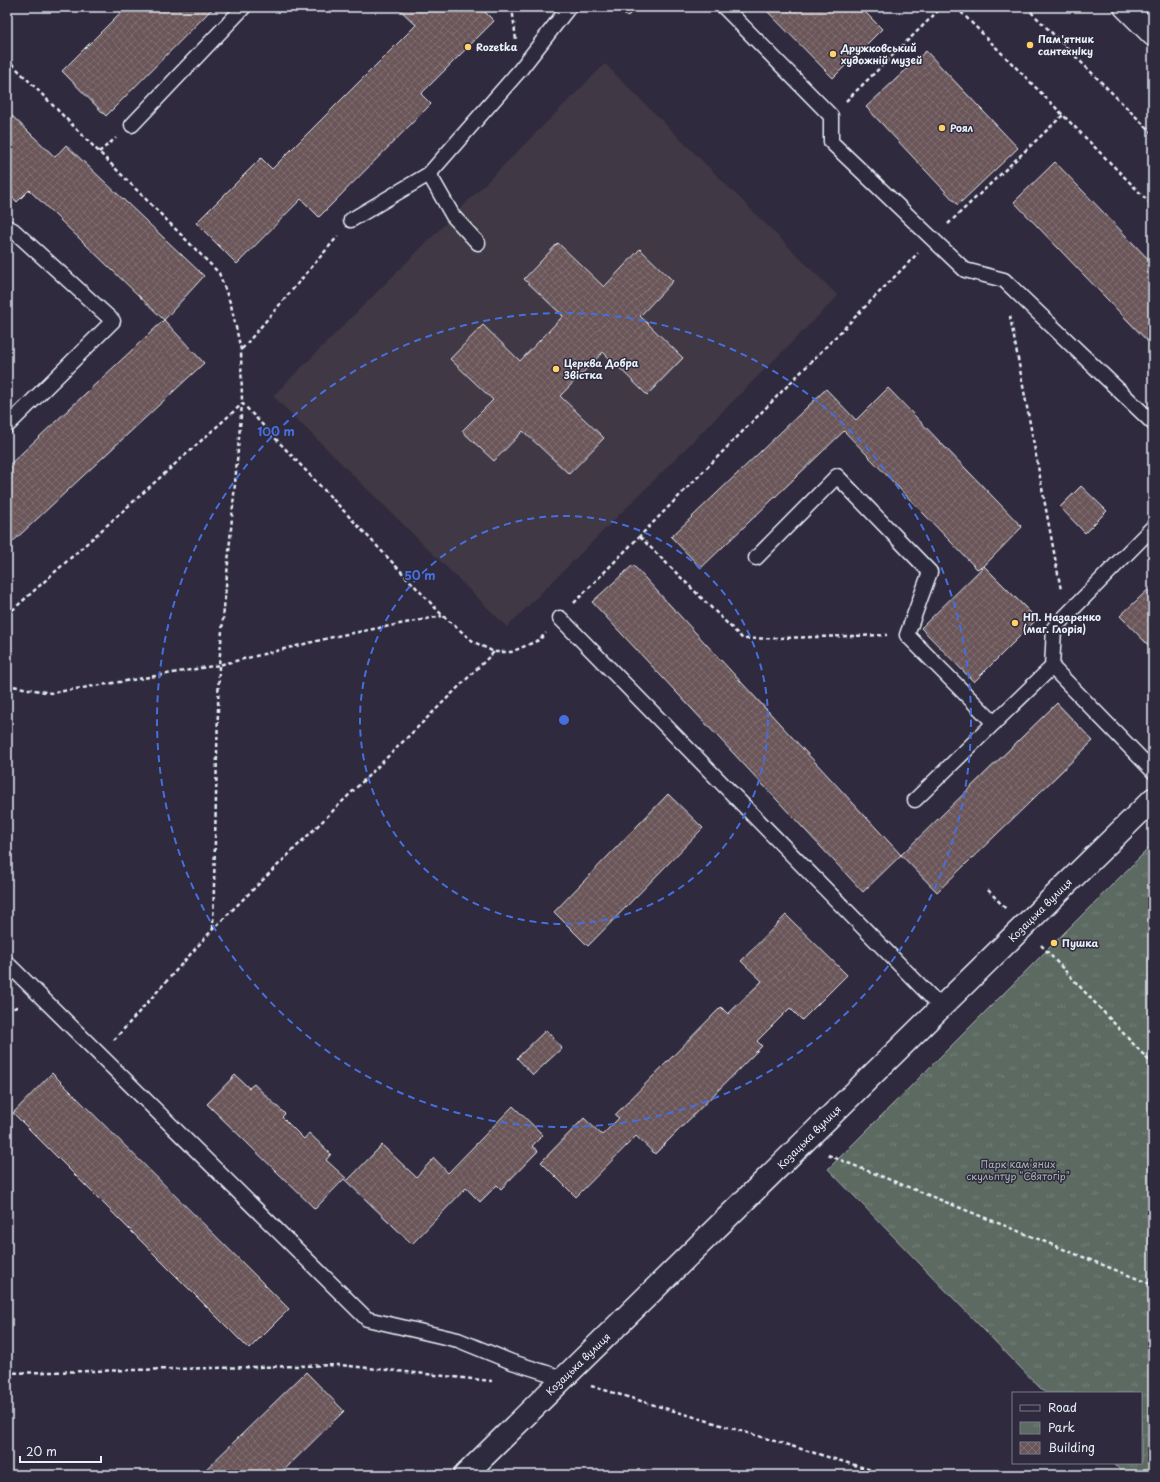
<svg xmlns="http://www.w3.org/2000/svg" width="1160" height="1482" font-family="'Playpen Sans',sans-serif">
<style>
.built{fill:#413745}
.park{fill:url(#park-tufts);stroke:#a2aead}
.building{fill:url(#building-cross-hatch);stroke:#e8f1f8}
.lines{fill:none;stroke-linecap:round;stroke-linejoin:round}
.service-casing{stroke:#e8f1f8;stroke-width:17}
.tertiary-casing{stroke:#e8f1f8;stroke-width:25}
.path{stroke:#e8f1f8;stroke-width:2.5;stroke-dasharray:4 3;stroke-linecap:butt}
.service{stroke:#2f2a3d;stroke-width:14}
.tertiary{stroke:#2f2a3d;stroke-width:22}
.ring{fill:none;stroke:#466fde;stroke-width:2;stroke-dasharray:7 5}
.poi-dot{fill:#ffd166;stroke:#2f2a3d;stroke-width:1.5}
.labels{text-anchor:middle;stroke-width:3;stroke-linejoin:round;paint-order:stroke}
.poi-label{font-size:10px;font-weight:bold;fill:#e8f1f8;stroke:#2f2a3d;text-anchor:start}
.street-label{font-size:10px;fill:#e8f1f8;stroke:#2f2a3d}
.park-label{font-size:10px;fill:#a9b5b4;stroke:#2f2a3d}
.centre{fill:#466fde;stroke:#2f2a3d;stroke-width:2}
.ring-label{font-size:12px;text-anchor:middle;font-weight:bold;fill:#466fde;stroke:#2f2a3d;stroke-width:3;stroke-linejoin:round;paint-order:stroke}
</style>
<defs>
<pattern id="park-tufts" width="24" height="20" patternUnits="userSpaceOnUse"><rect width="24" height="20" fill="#5c6b62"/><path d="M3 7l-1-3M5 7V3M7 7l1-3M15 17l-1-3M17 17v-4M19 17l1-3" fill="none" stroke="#738179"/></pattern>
<pattern id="building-cross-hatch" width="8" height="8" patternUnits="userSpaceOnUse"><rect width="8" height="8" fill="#6a5559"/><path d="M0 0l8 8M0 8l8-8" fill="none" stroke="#7f6e72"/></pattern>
</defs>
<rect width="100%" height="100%" fill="#2f2a3d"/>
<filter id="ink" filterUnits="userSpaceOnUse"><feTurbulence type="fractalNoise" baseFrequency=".025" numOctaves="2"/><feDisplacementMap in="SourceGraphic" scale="8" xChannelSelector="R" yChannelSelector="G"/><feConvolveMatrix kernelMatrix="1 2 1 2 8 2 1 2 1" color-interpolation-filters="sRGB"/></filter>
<g filter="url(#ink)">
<polygon class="built" points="605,64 838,296 507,627 273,396"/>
<polygon class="park" points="1153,844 1153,1475 1125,1475 1113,1463 1141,1463 1141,1393 1045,1393 828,1169"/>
<g class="building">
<polygon points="126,7 214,7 106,116 62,71"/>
<polygon points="397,7 480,7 494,21 421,94 431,104 319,217 301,199 237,264 196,223 261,158 272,169 416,25"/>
<polygon points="616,7 637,7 627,17"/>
<polygon points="763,7 860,7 882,29 833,78"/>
<polygon points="926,51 1018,148 958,205 866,107"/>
<polygon points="7,111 55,157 66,145 204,276 164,320 29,190 17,202 7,192"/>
<polygon points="1055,162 1153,264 1153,347 1014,202"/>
<polygon points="558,243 604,287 640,249 673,281 640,316 683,358 647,395 603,352 560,396 604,438 569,474 523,431 494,461 462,431 493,400 450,359 483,325 520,361 563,316 524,279"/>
<polygon points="164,320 204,363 7,547 7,467"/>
<polygon points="888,388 1022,527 984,566 977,569 844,431 701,568 671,537 826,389 856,420"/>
<polygon points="1081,486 1107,511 1085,533 1060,507"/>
<polygon points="633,565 901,855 863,892 592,602"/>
<polygon points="984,566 1037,619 974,682 921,628"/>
<polygon points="1153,585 1153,650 1120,616"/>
<polygon points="1057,703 1093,741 937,892 901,855"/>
<polygon points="668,794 703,828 588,946 554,912"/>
<polygon points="786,915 847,975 802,1020 790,1008 757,1041 762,1046 655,1154 636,1136 576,1197 541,1162 584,1118 602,1135 619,1118 615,1115 721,1007 728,1014 762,981 741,961"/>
<polygon points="546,1030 562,1048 533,1075 517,1058"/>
<polygon points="52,1073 289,1309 249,1349 13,1113"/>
<polygon points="235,1075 249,1088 254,1084 285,1114 282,1117 304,1139 309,1133 331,1154 326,1160 348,1180 382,1145 416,1177 434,1158 448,1173 513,1106 543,1135 532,1146 538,1151 501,1189 497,1185 480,1202 466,1188 412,1244 344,1179 315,1209 207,1104"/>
<polygon points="306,1372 344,1411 279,1475 200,1475"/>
</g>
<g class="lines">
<defs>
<g id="service">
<polyline points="724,7 831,116 831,142 965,270 1004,280 1153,423"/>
<polyline points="132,125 244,7"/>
<polyline points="429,174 453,216 478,243"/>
<polyline points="351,220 429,174 520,70 569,7"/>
<polyline points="7,227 13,230 113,321 7,426"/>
<polyline points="1153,527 1054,628 1052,667 1153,771"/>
<polyline points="756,558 837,476 930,572 907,635 994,723 1052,667"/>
<polyline points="560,618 941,1007"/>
<polyline points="915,800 994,723"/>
<polyline points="7,963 367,1319 458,1340 512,1362 563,1378"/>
</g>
<g id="tertiary">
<polyline points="1125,7 1153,35"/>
<path d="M465,1475C694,1250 925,1026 1153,799"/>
</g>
</defs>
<use href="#service" class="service-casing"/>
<use href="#tertiary" class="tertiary-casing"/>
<g class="path">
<polyline points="512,7 516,40"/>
<polyline points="956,7 1153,206"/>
<polyline points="1026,7 1153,134"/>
<polyline points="7,59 219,273 231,305 241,350 242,403 443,616 474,642 494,652 511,652 539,640 546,633"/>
<polyline points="846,101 942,7"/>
<polyline points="99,152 116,138"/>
<polyline points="948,224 1063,115"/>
<polyline points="1010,316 1061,590"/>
<polyline points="242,349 338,236"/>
<polyline points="640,537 743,639 887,635"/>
<polyline points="574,603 918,253"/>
<polyline points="7,615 242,404"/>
<polyline points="7,685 51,693 138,679 219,665 337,636 442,616"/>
<polyline points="988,890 1007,910"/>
<polyline points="213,929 219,665 242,404"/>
<polyline points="1041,945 1153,1065"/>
<polyline points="7,1011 19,1006"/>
<polyline points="114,1040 213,929 494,652"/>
<polyline points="828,1155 1153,1285"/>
<polyline points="7,1373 340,1365 492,1381"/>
<polyline points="591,1386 888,1475"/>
</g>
<use href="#service" class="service"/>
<use href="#tertiary" class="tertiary"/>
</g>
</g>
<g class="ring">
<circle cx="564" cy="720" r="204"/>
<circle cx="564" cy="720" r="407"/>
</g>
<g class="poi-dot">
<circle cx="1030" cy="45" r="4"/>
<circle cx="468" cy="47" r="4"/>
<circle cx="833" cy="54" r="4"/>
<circle cx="942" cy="128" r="4"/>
<circle cx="556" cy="369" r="4"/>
<circle cx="1015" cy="623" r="4"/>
<circle cx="1054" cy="943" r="4"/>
</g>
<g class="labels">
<g class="poi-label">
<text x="1038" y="43">Пам'ятник<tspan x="1038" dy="12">сантехніку</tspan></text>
<text x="476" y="51">Rozetka</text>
<text x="841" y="52">Дружковський<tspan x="841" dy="12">художній музей</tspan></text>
<text x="950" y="132">Роял</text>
<text x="564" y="367">Церква Добра<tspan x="564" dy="12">Звістка</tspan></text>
<text x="1023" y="621">НП. Назаренко<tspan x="1023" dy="12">(маг. Глорія)</tspan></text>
<text x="1062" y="947">Пушка</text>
</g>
<g class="street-label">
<text transform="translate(1040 910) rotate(-45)" y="4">Козацька вулиця</text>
<text transform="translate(809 1137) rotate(-45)" y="4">Козацька вулиця</text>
<text transform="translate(578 1364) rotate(-44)" y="4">Козацька вулиця</text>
</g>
<g class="park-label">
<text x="1018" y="1168">Парк кам'яних<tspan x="1018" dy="12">скульптур "Святогір"</tspan></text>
</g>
</g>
<circle cx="564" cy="720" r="6" class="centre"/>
<g class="ring-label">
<text x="276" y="436">100 m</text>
<text x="420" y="580">50 m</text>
</g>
<rect width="1160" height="1482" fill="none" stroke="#2f2a3d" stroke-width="24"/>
<rect x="12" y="12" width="1136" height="1458" fill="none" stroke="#e8f1f8" stroke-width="1.5" filter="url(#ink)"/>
<rect x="1012" y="1392" width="130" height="72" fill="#2f2a3d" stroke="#797a88"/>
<rect x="1020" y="1405" width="20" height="6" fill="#2f2a3d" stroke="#797a88"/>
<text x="1048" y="1412" font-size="12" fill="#e8f1f8">Road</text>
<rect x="1020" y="1422" width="20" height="12" fill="url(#park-tufts)" stroke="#797a88"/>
<text x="1048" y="1432" font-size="12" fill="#e8f1f8">Park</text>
<rect x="1020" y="1442" width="20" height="12" fill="url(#building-cross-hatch)" stroke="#797a88"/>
<text x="1048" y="1452" font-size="12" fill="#e8f1f8">Building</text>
<path d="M20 1456v6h81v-6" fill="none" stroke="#e8f1f8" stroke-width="2"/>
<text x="26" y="1456" font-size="12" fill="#e8f1f8" stroke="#2f2a3d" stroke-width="3" paint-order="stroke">20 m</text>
</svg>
